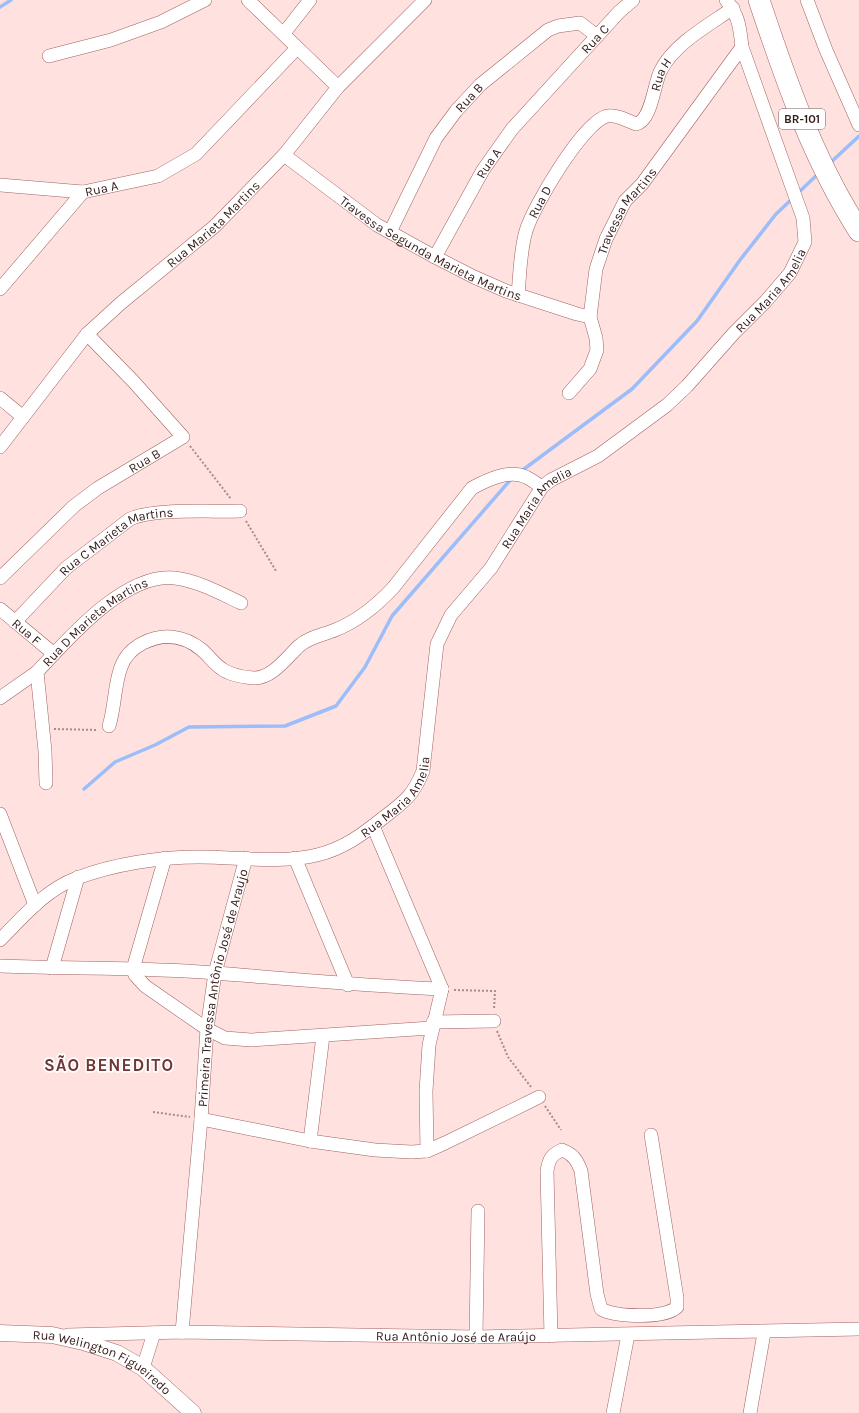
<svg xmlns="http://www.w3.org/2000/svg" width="859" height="1413" font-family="Karla,sans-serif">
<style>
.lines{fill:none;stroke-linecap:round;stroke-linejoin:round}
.stream{stroke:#9bbdf9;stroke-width:3.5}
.minor-casing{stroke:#a16260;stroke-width:14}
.tertiary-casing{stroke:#a16260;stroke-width:17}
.trunk-casing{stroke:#a16260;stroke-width:22}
.path{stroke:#a88c8a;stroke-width:2;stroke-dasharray:2 2;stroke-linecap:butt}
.minor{stroke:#fff;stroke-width:13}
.tertiary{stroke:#fff;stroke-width:16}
.trunk{stroke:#fff;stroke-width:21}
.labels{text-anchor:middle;stroke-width:3.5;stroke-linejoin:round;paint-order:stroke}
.shield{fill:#fff;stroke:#725f5f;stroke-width:1}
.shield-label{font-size:12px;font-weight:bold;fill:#351b1a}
.street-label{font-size:13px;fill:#351b1a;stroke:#fff}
.district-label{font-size:17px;font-weight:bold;letter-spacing:1px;fill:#713636;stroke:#fff}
</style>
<rect width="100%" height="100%" fill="#ffe1df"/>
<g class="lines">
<g class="stream">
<polyline points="0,7 11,0"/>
<polyline points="829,164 859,136"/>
<polyline points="797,194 819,173"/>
<polyline points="520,472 632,389 697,321 740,260 776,214 793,198"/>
<polyline points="84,789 115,762 155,745 189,727 285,726 336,706 365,667 392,616 512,478"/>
</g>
<defs>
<g id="minor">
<polyline points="248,0 338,87"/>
<polyline points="807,0 826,50 859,125"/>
<polyline points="284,33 310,0"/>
<polyline points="49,56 111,40 161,22 205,0"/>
<path id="s1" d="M284,155L377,225L435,257L474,277L506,291L577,314L590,317"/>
<path id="s2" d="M0,185L83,192L158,176L196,154L297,48"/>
<path id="s3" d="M390,232L436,138L456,111L480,85L548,30L558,26L580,23L597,36"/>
<path id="s4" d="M435,257L483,170L512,129L619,12L633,0"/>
<polyline points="0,289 83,192"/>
<path id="s5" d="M518,295C520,274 520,251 526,231C533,207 583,122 607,116C616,114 628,121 636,124C652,121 654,82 661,70C675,43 709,25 733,8"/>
<path id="s6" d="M569,393L590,369L597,350L596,338L590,317L596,269L606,239L625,201L642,184L742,47"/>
<polyline points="0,398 23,417"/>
<path id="s7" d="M0,447L87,334L121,303L215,226L284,155L338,87L425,0"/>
<path id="s8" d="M0,578L74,506L98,488L183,437L133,381L87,334"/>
<path id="s9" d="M0,609L54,654"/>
<path id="s10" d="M15,622L66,568L130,519C154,508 211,512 240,511"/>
<polyline points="0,698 37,672"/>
<path d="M109,726C115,707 114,686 121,667C125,656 133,648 143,643C163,633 184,635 202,650C209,656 214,664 222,669C230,675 243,677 253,678C272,679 287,657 299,646C309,637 323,635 335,630C358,621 377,605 393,588L472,488C487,480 509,469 526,477C532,480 537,484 542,487"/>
<path id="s11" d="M46,783L45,751L37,672C68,639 125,572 175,578C198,581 220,593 241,603"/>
<polyline points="0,814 35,905"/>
<polyline points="373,826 442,989"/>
<polyline points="165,858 133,969 135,975 145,986 207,1029 225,1038 251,1040 431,1028"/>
<polyline points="295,858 348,985"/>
<path id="s12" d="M0,940C24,916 45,890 77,878C114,864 160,857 199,857C238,857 280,864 317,855C343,849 363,834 383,818C404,802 413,796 423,771L437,644L451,615L491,568L542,487L551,480L598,456L667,405L687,386L734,333L766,301L790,273L805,242L803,218L742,47C740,29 739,15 726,0"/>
<path d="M0,966C72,969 144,967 215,973C291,979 366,986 442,989"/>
<polyline points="52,968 78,877"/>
<polyline points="433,1022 494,1021"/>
<polyline points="201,1119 310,1141 375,1150 411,1152 427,1151 445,1143 539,1097"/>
<polyline points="310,1141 323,1036"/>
<polyline points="427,1151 426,1091 429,1045 442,989"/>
<path id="s13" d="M182,1332L201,1119L207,1029L215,973L246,858"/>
<path id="s14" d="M68,1335L182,1332L476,1337L859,1329"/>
<path d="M551,1336L547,1171C549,1159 551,1155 562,1150C573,1154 577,1160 581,1171L597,1294L601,1309C616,1317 665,1319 677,1307V1298L651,1135"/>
<polyline points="476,1337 478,1211"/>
<polyline points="143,1368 154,1333"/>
<polyline points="613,1413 628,1335"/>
<polyline points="750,1413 764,1333"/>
</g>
<g id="tertiary">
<path id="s15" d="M0,1333L52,1335L83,1342L117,1353L143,1368L193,1413"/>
</g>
<path id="trunk" d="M759,0C786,81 813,159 859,231"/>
</defs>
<use href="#minor" class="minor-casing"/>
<use href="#tertiary" class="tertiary-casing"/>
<use href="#trunk" class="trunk-casing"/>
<g class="path">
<polyline points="190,446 231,499"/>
<polyline points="246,521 276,571"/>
<polyline points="54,729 98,730"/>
<polyline points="454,990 495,991 494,1010"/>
<polyline points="497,1031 508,1057 531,1087"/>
<polyline points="545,1106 561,1130"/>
<polyline points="153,1112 190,1117"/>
</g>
<use href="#minor" class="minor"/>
<use href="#tertiary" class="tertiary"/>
<use href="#trunk" class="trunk"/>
</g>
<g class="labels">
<rect class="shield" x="779" y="109" width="46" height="20" rx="3"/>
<g class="shield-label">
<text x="802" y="123">BR-101</text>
</g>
<g class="street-label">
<text dy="5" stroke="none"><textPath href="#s4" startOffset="272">Rua C</textPath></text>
<text dy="5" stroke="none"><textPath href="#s5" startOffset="295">Rua H</textPath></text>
<text dy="5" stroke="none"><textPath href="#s3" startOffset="157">Rua B</textPath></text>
<text dy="5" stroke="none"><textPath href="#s4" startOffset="108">Rua A</textPath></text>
<text dy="5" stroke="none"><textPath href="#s2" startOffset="102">Rua A</textPath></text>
<text dy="5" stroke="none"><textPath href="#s5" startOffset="97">Rua D</textPath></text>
<text dy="5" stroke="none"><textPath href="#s6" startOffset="201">Travessa Martins</textPath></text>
<text dy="5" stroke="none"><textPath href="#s7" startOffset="310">Rua Marieta Martins</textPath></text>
<text dy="5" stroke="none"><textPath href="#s1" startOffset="175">Travessa Segunda Marieta Martins</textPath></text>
<text dy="5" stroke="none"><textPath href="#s12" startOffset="1104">Rua Maria Amelia</textPath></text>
<text dy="5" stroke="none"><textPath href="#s8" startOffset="187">Rua B</textPath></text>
<text dy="5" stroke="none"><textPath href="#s12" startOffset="780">Rua Maria Amelia</textPath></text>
<text dy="5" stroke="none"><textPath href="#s10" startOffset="133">Rua C Marieta Martins</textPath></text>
<text dy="5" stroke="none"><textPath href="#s11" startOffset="189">Rua D Marieta Martins</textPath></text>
<text dy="5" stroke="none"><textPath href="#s9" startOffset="35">Rua F</textPath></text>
<text dy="5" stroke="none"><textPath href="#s12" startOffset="444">Rua Maria Amelia</textPath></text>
<text dy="5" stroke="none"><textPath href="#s13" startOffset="347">Primeira Travessa Antônio José de Araujo</textPath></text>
<text dy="5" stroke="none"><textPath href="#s14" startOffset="388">Rua Antônio José de Araújo</textPath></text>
<text dy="5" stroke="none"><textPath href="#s15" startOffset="109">Rua Welington Figueiredo</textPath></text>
</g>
<g class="district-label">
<text x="109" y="1071">SÃO BENEDITO</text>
</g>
</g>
</svg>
